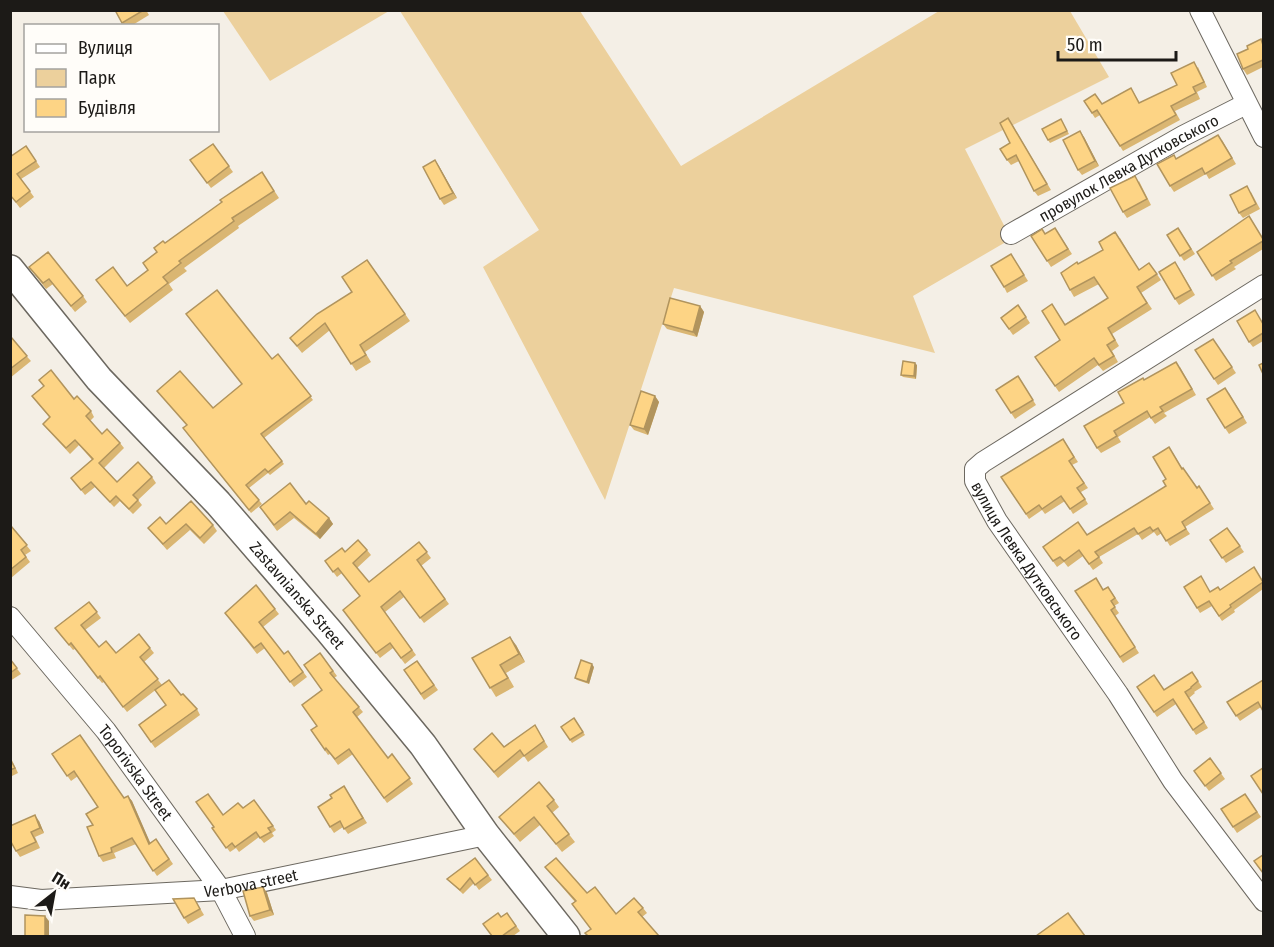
<svg xmlns="http://www.w3.org/2000/svg" width="1274" height="947" font-family="'Fira Sans Condensed',sans-serif">
<style>
.green{fill:#ecd09c}
.lines{fill:none;stroke-linecap:round;stroke-linejoin:round}
.street-casing{stroke:#6c6860;stroke-width:22}
.secondary-casing{stroke:#6c6860;stroke-width:30}
.street{stroke:#fff;stroke-width:20}
.secondary{stroke:#fff;stroke-width:27}
.wall{fill:#dab672}
.shaded-wall{fill:#b1945d}
.building{fill:#fdd485;stroke:#b1945d;stroke-width:1.5}
.labels{text-anchor:middle;stroke-width:4.5;stroke-linejoin:round;paint-order:stroke}
.street-label{font-size:16px;fill:#1c1a17;stroke:#fffdf9}
</style>
<rect width="100%" height="100%" fill="#f4efe6"/>
<g class="green">
<polygon points="223,11 389,11 270,81"/>
<polygon points="400,11 580,11 681,166 939,11 1070,11 1109,77 965,149 1011,239 913,296 935,353 674,288 605,500 483,267 539,230"/>
</g>
<g class="lines">
<defs>
<g id="street">
<polyline points="1200,10 1264,137"/>
<path id="s1" d="M1011,234L1183,136L1246,104"/>
<path id="s2" d="M1264,285L983,462L975,469V481L997,521L1118,694L1173,781L1264,901"/>
<path id="s3" d="M10,617L106,731L221,890L245,936"/>
<path id="s4" d="M10,896L41,900L221,890L486,835"/>
</g>
<g id="secondary">
<path id="s5" d="M10,269L99,379L218,503L329,631L423,745L486,835L566,936"/>
</g>
</defs>
<use href="#street" class="street-casing"/>
<use href="#secondary" class="secondary-casing"/>
<use href="#street" class="street"/>
<use href="#secondary" class="secondary"/>
</g>
<g class="wall">
<polygon points="115,10 146,10 149,15 131,26 124,26"/>
<polygon points="1263,43 1263,67 1247,75 1243,69 1248,49"/>
<polygon points="1198,67 1207,87 1197,92 1200,99 1175,111 1180,120 1123,151 1100,115 1095,118 1084,101 1102,104 1131,88 1140,103 1177,85"/>
<polygon points="1061,119 1069,134 1050,143 1048,140"/>
<polygon points="1012,124 1051,190 1038,196 1034,191 1019,161 1011,165 1007,160"/>
<polygon points="1084,137 1099,166 1082,175 1078,170"/>
<polygon points="1222,140 1236,164 1209,179 1206,174 1174,192 1170,186 1177,158"/>
<polygon points="213,144 233,172 211,188 190,160"/>
<polygon points="26,146 40,167 21,179 34,197 20,208 10,195"/>
<polygon points="435,160 457,198 444,205 440,199"/>
<polygon points="262,172 279,198 238,226 239,228 184,268 187,271 169,284 173,290 130,323 96,280 127,286 148,270 157,252 165,243 222,202"/>
<polygon points="1139,181 1151,205 1127,218 1123,212"/>
<polygon points="1251,192 1260,209 1243,218 1239,213"/>
<polygon points="1055,228 1072,254 1051,267 1031,236 1045,234"/>
<polygon points="1178,228 1195,254 1184,261 1167,235"/>
<polygon points="1120,238 1139,270 1149,263 1161,280 1141,293 1152,309 1112,334 1119,346 1112,351 1118,362 1103,371 1098,365 1059,392 1035,357 1060,340 1065,324 1108,298 1099,284 1074,297 1070,290 1078,264 1103,250"/>
<polygon points="1263,239 1263,249 1234,267 1236,269 1216,281 1197,252"/>
<polygon points="1011,254 1028,281 1007,293 1004,287"/>
<polygon points="367,260 410,321 365,352 371,362 356,371 330,330 302,353 290,338 352,292"/>
<polygon points="29,267 83,296 87,302 75,312 53,284 46,289"/>
<polygon points="1179,268 1195,295 1179,305 1175,299"/>
<polygon points="1018,305 1030,323 1013,335 1001,318"/>
<polygon points="700,306 704,312 697,337 667,329 663,324"/>
<polygon points="1263,323 1263,341 1253,347 1249,342"/>
<polygon points="10,338 31,361 10,378"/>
<polygon points="1213,339 1236,373 1218,385 1195,350"/>
<polygon points="278,354 313,400 264,438 284,464 270,475 268,473 249,488 262,504 251,513 186,432 187,425 157,391 213,408"/>
<polygon points="917,365 916,379 903,377 901,375"/>
<polygon points="1180,367 1196,395 1164,413 1167,416 1155,424 1150,417 1118,437 1121,442 1101,453 1097,448 1144,380"/>
<polygon points="1018,376 1036,405 1015,419 996,390"/>
<polygon points="39,380 74,399 91,411 94,417 90,421 102,434 120,443 124,448 104,468 117,482 152,477 156,483 138,500 142,505 133,514 120,501 114,507 95,487 85,495 71,478 92,460 79,445 70,454 47,429 43,424 50,418 32,396 44,386"/>
<polygon points="1229,393 1247,423 1229,434 1225,428"/>
<polygon points="655,396 659,402 648,435 634,430 630,425"/>
<polygon points="1063,439 1078,462 1072,465 1088,488 1081,492 1088,504 1073,514 1065,501 1045,514 1042,510 1029,519 1001,477"/>
<polygon points="1173,453 1182,468 1197,487 1199,486 1214,509 1185,527 1190,534 1170,546 1162,533 1157,536 1154,532 1142,540 1138,534 1099,557 1103,563 1093,570 1083,556 1068,567 1064,562 1057,567 1043,547 1087,535 1166,486 1166,479"/>
<polygon points="191,501 213,525 217,531 204,544 190,530 167,550 148,528 166,524"/>
<polygon points="306,504 329,518 333,524 320,539 294,518 277,531 264,513"/>
<polygon points="11,526 31,551 25,555 30,562 11,578 10,577"/>
<polygon points="1227,528 1244,552 1226,563 1210,540"/>
<polygon points="419,542 431,558 421,566 449,604 424,623 404,597 385,612 416,655 405,664 393,648 380,658 343,610 360,596 342,573 337,577 325,561 345,552 367,550 371,555 357,568 369,582"/>
<polygon points="1263,581 1263,589 1234,610 1235,612 1222,621 1212,606 1200,613 1197,608 1211,592"/>
<polygon points="1108,587 1119,603 1114,606 1119,613 1115,616 1139,653 1123,663 1075,591 1104,589"/>
<polygon points="89,602 101,618 85,630 99,647 116,653 150,648 154,653 144,662 162,685 127,712 104,682 102,683 75,649 73,650 55,628"/>
<polygon points="275,609 279,614 263,627 284,654 288,651 307,677 294,687 265,648 257,654 225,613"/>
<polygon points="516,645 525,662 506,673 514,687 496,697 472,658"/>
<polygon points="320,653 337,676 334,678 363,712 357,717 388,758 392,754 413,784 387,803 353,754 338,765 330,754 328,755 311,730 317,726 322,690"/>
<polygon points="10,659 21,674 10,681"/>
<polygon points="417,661 438,690 424,700 404,670"/>
<polygon points="594,667 589,684 577,680 575,678"/>
<polygon points="1192,672 1202,687 1194,692 1195,693 1189,698 1208,728 1196,735 1176,704 1157,717 1137,687 1164,690"/>
<polygon points="1263,680 1261,707 1240,721 1227,702"/>
<polygon points="181,695 197,709 200,715 155,748 139,725"/>
<polygon points="574,718 585,735 572,743 561,727"/>
<polygon points="535,725 548,747 528,762 524,756 498,778 474,749 504,747"/>
<polygon points="52,754 124,798 128,796 132,801 150,843 156,839 173,864 157,876 136,844 114,853 116,858 103,862 99,856 93,825 98,807 78,776 71,781"/>
<polygon points="10,756 18,773 10,777"/>
<polygon points="1210,758 1225,779 1209,791 1194,771"/>
<polygon points="344,786 367,823 348,834 343,827 334,833 330,827 332,798"/>
<polygon points="1245,794 1261,817 1237,833 1221,809"/>
<polygon points="254,800 276,830 272,833 274,836 264,843 259,837 239,852 236,848 230,852 212,828 223,815 243,808"/>
<polygon points="554,800 559,807 552,813 575,842 562,852 540,825 520,842 499,817"/>
<polygon points="39,821 44,833 35,837 40,848 20,857 16,851"/>
<polygon points="475,858 492,880 479,890 474,883 463,894 451,883 447,879"/>
<polygon points="545,867 587,893 616,914 643,908 647,913 642,917 591,929 575,902"/>
<polygon points="263,887 267,893 274,915 254,921 250,916"/>
<polygon points="194,898 204,915 188,924 184,918"/>
<polygon points="507,913 520,931 513,936 492,936 501,917"/>
</g>
<g class="shaded-wall">
<polygon points="1080,131 1084,137 1099,166 1095,161"/>
<polygon points="435,160 439,166 457,198 453,193"/>
<polygon points="700,306 704,312 697,337 693,332"/>
<polygon points="915,363 917,365 916,379 914,376"/>
<polygon points="655,396 659,402 648,435 644,429"/>
<polygon points="329,518 333,524 320,539 316,534"/>
<polygon points="510,637 516,645 525,662 519,654"/>
<polygon points="592,664 594,667 589,684 587,682"/>
<polygon points="128,796 132,801 153,849 149,844"/>
<polygon points="35,815 39,821 44,833 40,828"/>
<polygon points="263,887 267,893 274,915 270,910"/>
<polygon points="45,916 49,921 49,936 45,936"/>
</g>
<g class="building">
<polygon points="115,10 144,10 122,23"/>
<polygon points="1261,39 1263,45 1263,60 1243,69 1237,54 1248,49 1247,46"/>
<polygon points="1194,62 1204,82 1193,87 1196,93 1171,106 1176,115 1120,146 1097,110 1092,113 1084,101 1095,94 1102,104 1131,88 1139,103 1177,85 1171,73"/>
<polygon points="1008,118 1047,184 1034,191 1016,155 1007,160 1000,149 1010,143 1000,123"/>
<polygon points="1061,119 1067,131 1048,140 1042,129"/>
<polygon points="1080,131 1095,161 1078,170 1063,140"/>
<polygon points="1218,135 1232,158 1205,174 1202,168 1170,186 1157,164 1174,155 1176,159"/>
<polygon points="213,144 229,166 207,183 190,160"/>
<polygon points="26,146 36,161 17,174 30,191 16,202 10,195 10,157"/>
<polygon points="435,160 453,193 440,199 423,167"/>
<polygon points="262,172 274,191 232,218 234,221 179,261 181,263 163,277 168,283 125,316 96,280 113,267 127,286 148,270 143,263 157,252 154,248 163,241 165,243 222,202 220,200"/>
<polygon points="1135,176 1147,199 1123,212 1110,188"/>
<polygon points="1247,186 1256,204 1239,213 1230,195"/>
<polygon points="1249,216 1263,239 1263,241 1230,261 1232,263 1212,276 1197,252"/>
<polygon points="1055,228 1068,249 1047,261 1031,236 1042,229 1045,234"/>
<polygon points="1178,228 1191,249 1180,256 1167,235"/>
<polygon points="1115,232 1139,270 1149,263 1157,274 1137,287 1147,303 1108,328 1115,340 1107,345 1114,356 1099,365 1094,358 1055,386 1035,357 1060,340 1042,311 1052,304 1065,325 1108,298 1094,277 1070,290 1061,273 1077,262 1078,264 1103,250 1099,242"/>
<polygon points="48,252 83,296 71,306 49,279 43,283 29,267"/>
<polygon points="1011,254 1024,275 1004,287 991,266"/>
<polygon points="367,260 405,314 360,345 366,355 351,364 325,323 297,346 290,338 317,314 352,292 342,277"/>
<polygon points="1175,262 1191,290 1175,299 1159,272"/>
<polygon points="217,290 272,359 278,354 311,396 261,434 282,461 268,472 265,469 246,485 259,500 249,510 183,428 187,425 157,391 180,371 213,408 242,384 186,314"/>
<polygon points="670,298 700,306 693,332 663,324"/>
<polygon points="1018,305 1026,317 1009,329 1001,318"/>
<polygon points="1255,310 1263,324 1263,333 1249,342 1237,321"/>
<polygon points="11,337 27,356 10,369 10,338"/>
<polygon points="1213,339 1232,367 1214,379 1195,350"/>
<polygon points="903,361 915,363 914,376 901,375"/>
<polygon points="1176,362 1192,389 1160,407 1163,411 1151,418 1147,411 1114,431 1117,436 1097,448 1084,426 1124,403 1118,392 1143,378 1144,380"/>
<polygon points="1263,363 1263,374 1259,365"/>
<polygon points="51,370 74,399 77,396 91,411 86,416 102,434 107,429 120,443 99,463 117,482 138,462 152,477 133,495 138,500 129,509 116,496 110,502 91,482 81,490 71,478 93,459 75,440 66,448 43,424 50,417 32,396 44,386 39,380"/>
<polygon points="1018,376 1033,400 1011,413 996,390"/>
<polygon points="1225,388 1243,417 1225,428 1207,399"/>
<polygon points="641,391 655,396 644,429 630,425"/>
<polygon points="1063,439 1074,457 1069,461 1084,483 1077,488 1085,499 1070,509 1061,496 1042,509 1039,505 1026,514 1001,477"/>
<polygon points="1169,447 1182,469 1183,468 1197,488 1199,486 1210,503 1182,522 1186,529 1166,541 1158,528 1153,531 1150,527 1138,534 1134,528 1095,552 1099,557 1089,564 1079,550 1064,561 1060,557 1053,561 1043,547 1078,522 1087,535 1166,486 1163,481 1166,479 1153,457"/>
<polygon points="290,483 306,504 309,501 329,518 316,534 290,512 274,525 260,507"/>
<polygon points="191,501 213,525 200,538 186,524 163,544 148,528 160,517 166,524"/>
<polygon points="11,526 27,545 21,550 26,557 10,570"/>
<polygon points="1227,528 1240,546 1222,558 1210,540"/>
<polygon points="358,540 367,550 353,563 369,582 419,542 427,552 417,560 445,599 420,618 400,591 381,607 412,650 401,658 390,643 376,653 343,610 360,596 338,568 333,572 325,561 342,548 345,552"/>
<polygon points="1254,567 1263,582 1230,605 1231,607 1219,616 1209,601 1197,608 1184,587 1201,576 1210,592 1218,587 1220,590"/>
<polygon points="1096,578 1103,590 1108,587 1115,598 1111,601 1115,607 1111,610 1135,647 1120,657 1075,591"/>
<polygon points="256,585 275,609 259,622 284,654 288,651 303,672 290,682 261,643 254,648 225,613"/>
<polygon points="89,602 97,612 81,625 99,647 106,641 116,653 139,634 150,648 140,657 158,679 123,707 100,676 98,678 71,643 69,645 55,628"/>
<polygon points="510,637 519,654 500,665 508,678 490,688 472,658"/>
<polygon points="320,653 333,671 330,673 359,707 353,712 388,758 392,754 410,778 384,798 349,749 335,759 326,748 325,750 311,730 317,726 302,705 322,690 304,665"/>
<polygon points="10,659 17,668 10,673"/>
<polygon points="581,660 592,664 587,682 575,678"/>
<polygon points="417,661 434,685 421,694 404,670"/>
<polygon points="1192,672 1198,681 1191,687 1191,688 1185,692 1204,722 1193,730 1173,699 1154,712 1137,687 1154,675 1164,690"/>
<polygon points="169,680 181,695 183,694 197,709 151,742 139,725 166,705 155,690"/>
<polygon points="1263,680 1263,711 1258,702 1236,716 1227,702"/>
<polygon points="574,718 583,732 570,740 561,727"/>
<polygon points="535,725 544,741 524,756 520,750 494,772 474,749 492,733 504,747"/>
<polygon points="80,735 124,798 128,796 149,844 156,839 169,859 153,871 132,838 111,848 112,852 99,856 87,827 93,825 86,814 98,807 74,771 67,776 52,754"/>
<polygon points="1210,758 1221,773 1205,786 1194,771"/>
<polygon points="10,759 15,768 10,770"/>
<polygon points="1263,768 1263,794 1251,776"/>
<polygon points="539,782 554,800 547,806 569,834 556,844 534,817 514,834 499,817"/>
<polygon points="344,786 363,818 344,829 340,821 330,827 318,807 332,798 330,795"/>
<polygon points="208,794 223,815 238,803 243,808 254,800 273,826 268,828 271,832 260,838 256,832 235,847 232,843 226,848 212,828 214,827 196,802"/>
<polygon points="1245,794 1257,812 1233,827 1221,809"/>
<polygon points="35,815 40,828 31,832 36,842 16,851 10,840 10,826"/>
<polygon points="1263,855 1263,873 1254,861"/>
<polygon points="475,858 488,875 475,885 470,878 460,890 447,879"/>
<polygon points="556,858 587,893 595,887 616,914 634,898 643,908 638,912 659,936 588,936 585,933 591,929 572,904 576,901 545,867"/>
<polygon points="263,887 270,910 250,916 243,891"/>
<polygon points="194,898 200,909 184,918 173,899"/>
<polygon points="498,913 501,917 507,913 516,926 502,936 492,936 483,924"/>
<polygon points="1068,913 1085,936 1036,936"/>
<polygon points="25,915 45,916 45,936 25,936"/>
</g>
<g class="labels">
<g class="street-label">
<text dy="6" stroke="none"><textPath href="#s1" startOffset="135">провулок Левка Дутковського</textPath></text>
<text dy="6" stroke="none"><textPath href="#s2" startOffset="450">вулиця Левка Дутковського</textPath></text>
<text dy="6" stroke="none"><textPath href="#s5" startOffset="435">Zastavnianska Street</textPath></text>
<text dy="6" stroke="none"><textPath href="#s3" startOffset="200">Toporivska Street</textPath></text>
<text dy="6" stroke="none"><textPath href="#s4" startOffset="242">Verbova street</textPath></text>
</g>
</g>
<rect width="1274" height="947" fill="none" stroke="#1c1a17" stroke-width="24"/>
<rect x="24" y="24" width="195" height="108" fill="#fffdf9" stroke="#a4a29f" stroke-width="1.5"/>
<rect x="36" y="44" width="30" height="9" fill="#ffffff" stroke="#a4a29f" stroke-width="1.5"/>
<text x="78" y="54" font-size="18" fill="#1c1a17">Вулиця</text>
<rect x="36" y="69" width="30" height="18" fill="#ecd09c" stroke="#a4a29f" stroke-width="1.5"/>
<text x="78" y="84" font-size="18" fill="#1c1a17">Парк</text>
<rect x="36" y="99" width="30" height="18" fill="#fdd485" stroke="#a4a29f" stroke-width="1.5"/>
<text x="78" y="114" font-size="18" fill="#1c1a17">Будівля</text>
<g transform="translate(54 893) rotate(31)" stroke="#fffdf9" stroke-width="4.5" paint-order="stroke">
<path d="M0-4.5L10 22L0 15L-10 22Z" fill="#1c1a17"/>
<text y="-9" font-size="16" font-weight="bold" text-anchor="middle" fill="#1c1a17">Пн</text>
</g>
<path d="M1058 51v9h118v-9" fill="none" stroke="#1c1a17" stroke-width="3"/>
<text x="1067" y="51" font-size="18" fill="#1c1a17" stroke="#fffdf9" stroke-width="4.5" paint-order="stroke">50 m</text>
</svg>
